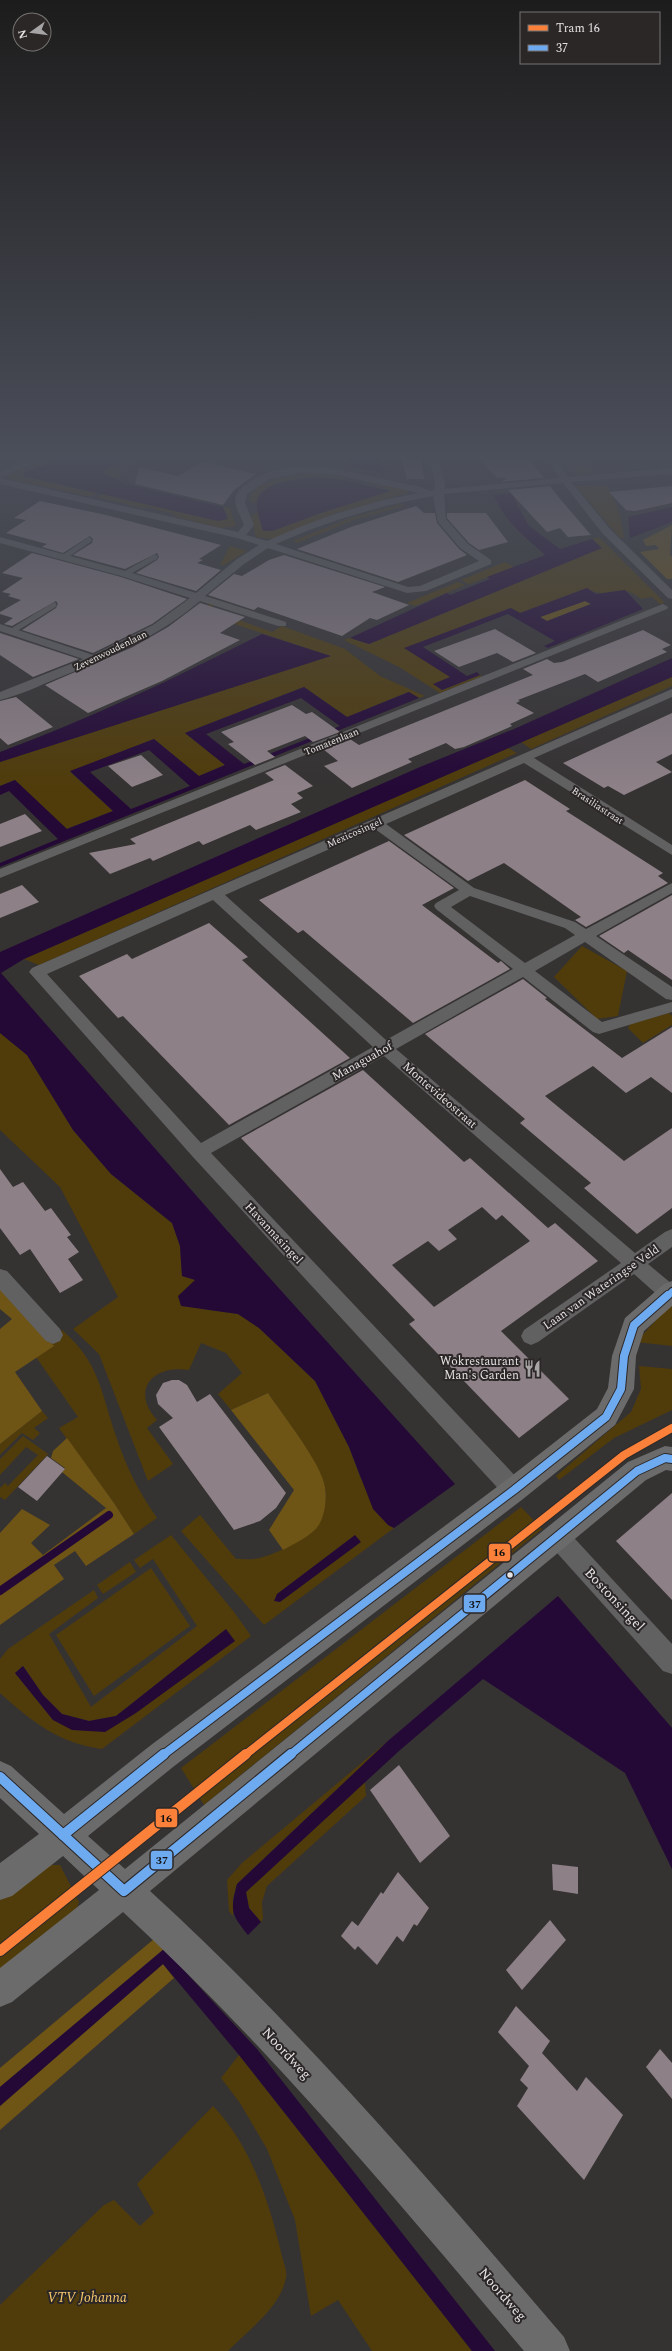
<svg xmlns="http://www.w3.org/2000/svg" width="672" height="2351" font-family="Spectral,serif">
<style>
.green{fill:#503c0b;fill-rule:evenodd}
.forest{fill:#6e5415}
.water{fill:#240937;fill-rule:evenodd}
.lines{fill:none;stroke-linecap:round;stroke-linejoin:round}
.stream{stroke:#240937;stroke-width:8}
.building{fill:#8d8087;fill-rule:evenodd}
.lane{stroke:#626161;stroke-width:5}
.street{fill:#626161;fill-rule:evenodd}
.secondary{fill:#6c6b6b;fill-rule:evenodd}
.bus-1-far2-casing{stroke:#2c2727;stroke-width:8}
.bus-1-far1-casing{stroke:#2c2727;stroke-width:10}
.bus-1-casing{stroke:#2c2727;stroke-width:12}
.bus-1-far2{stroke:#6daaf0;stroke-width:5.5}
.bus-1-far1{stroke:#6daaf0;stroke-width:8}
.bus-1{stroke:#6daaf0;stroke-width:10}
.tram-1-far1-casing{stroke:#2c2727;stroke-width:10}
.tram-1-casing{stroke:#2c2727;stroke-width:12}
.tram-1-far1{stroke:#fb813a;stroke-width:8}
.tram-1{stroke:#fb813a;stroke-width:10}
.bus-dot{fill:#e5e2e3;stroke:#2c2727;stroke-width:1.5}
.labels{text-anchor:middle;stroke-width:4;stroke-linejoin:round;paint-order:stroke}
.far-street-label{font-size:10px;fill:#e5e2e3;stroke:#2c2727}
.street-label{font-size:12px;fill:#e5e2e3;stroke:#2c2727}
.poi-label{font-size:12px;fill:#e5e2e3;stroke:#2c2727;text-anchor:end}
.near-street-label{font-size:14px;fill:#e5e2e3;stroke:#2c2727}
.near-park-label{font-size:14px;font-style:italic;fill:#f6c86b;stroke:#2c2727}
.line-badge{stroke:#2c2727;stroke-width:1.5}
.pale-badge-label{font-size:11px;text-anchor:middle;font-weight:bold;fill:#111}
</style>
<rect width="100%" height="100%" fill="#353232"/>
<g class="green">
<polygon points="50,458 64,458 24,473 24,476 96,493 90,497 6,478 7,475"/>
<polygon points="129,458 146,458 114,479 101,472"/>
<path d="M561,458H583L596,473C575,475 571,479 561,458Z"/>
<path d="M304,474L336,475L340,478L366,483L368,481L407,490L408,493L333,514L273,539L256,537L251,516L258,512L263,531H272L318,514L390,491C379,481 313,475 298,479C284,482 271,491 258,497L257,503L249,501C250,481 289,476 304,474Z"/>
<path d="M606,485C617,502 621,518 624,538H620L577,488L579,486Z"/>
<polygon points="102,494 218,521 228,515 223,507 230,508 236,526 221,528 173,516 175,514 147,507 142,508 97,497"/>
<polygon points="401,504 404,506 354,520 297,543 293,541 350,518"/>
<path d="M599,537L664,602L661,605L652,597L641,599C618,580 609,602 587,588L520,613L510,608L405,648L451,677L434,684L442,690L480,675L482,677L440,693L399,667L344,640L350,638L369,644L601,548L592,539Z"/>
<polygon points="230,546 247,551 224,565 220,565"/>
<polygon points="505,562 514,567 472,583 468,584 461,580"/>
<polygon points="458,582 465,585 415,606 407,603"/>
<polygon points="211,603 216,604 209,609 272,632 282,626 345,649 380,676 425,696 419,698 408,692 347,717 304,687 185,733 225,765 199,776 154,739 70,772 113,811 66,829 15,780 0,786 0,762 330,656 199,612"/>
<polygon points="672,677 672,686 531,749 521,742"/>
<polygon points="508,748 517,753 39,965 24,959"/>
<polygon points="582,946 627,971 618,1016 597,1019 554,977"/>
<polygon points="669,1013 672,1016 672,1025 643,1043 628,1028 630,1024"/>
<path d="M0,1033L27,1055L73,1130L111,1174L172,1223L180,1246L182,1276L196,1280L202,1309L238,1314L259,1328L315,1381L349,1447L360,1477L388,1525L394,1528L264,1625L181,1531L200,1515L236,1559C245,1559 255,1560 263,1557C294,1548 332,1523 325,1487C321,1464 282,1414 268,1393L231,1410L218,1394L242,1373L226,1353L201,1343L189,1370C153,1364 130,1390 157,1420L147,1428L173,1464L148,1481L99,1354L73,1329L118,1297L60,1187L0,1130Z"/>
<polygon points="672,1303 672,1346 636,1342"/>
<path d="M62,1330C101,1364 101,1394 117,1439C127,1469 139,1492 157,1518L134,1534L114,1503L59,1428L78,1417L36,1357L53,1346L48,1338Z"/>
<polygon points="639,1366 672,1369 672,1410 614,1438 559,1480 556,1476 631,1412 641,1389"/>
<polygon points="42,1411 48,1418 34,1428 40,1433 33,1440 22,1433 0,1455 0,1444"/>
<polygon points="23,1436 48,1454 5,1500 0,1497 0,1488 5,1483 8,1486 38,1455 26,1447 0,1475 0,1459"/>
<polygon points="521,1507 542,1529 204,1805 181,1768"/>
<path d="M171,1535L234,1612L251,1636L102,1749C60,1744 31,1721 0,1693V1659L8,1649L94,1590L98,1598L49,1634L91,1707L197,1626L153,1559L140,1568L134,1560ZM226,1630L105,1732L53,1720L15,1673L23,1666L43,1695L62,1714L89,1721L116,1716Z"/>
<polygon points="130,1562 136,1572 103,1594 97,1585"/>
<polygon points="151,1568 190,1626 94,1696 56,1635"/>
<polygon points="389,1740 237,1884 233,1898 233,1916 229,1911 227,1880 242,1863"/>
<polygon points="365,1782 366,1796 267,1886 262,1902 263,1919 261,1922 249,1908 246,1892"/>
<polygon points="50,1865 60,1865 79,1902 76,1911 0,1978 0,1899"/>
<polygon points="239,2055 472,2351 372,2351 338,2300 311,2316 295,2220 267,2149 240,2103 221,2078"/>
<path d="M213,2106C250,2144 269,2201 281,2252C282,2259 288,2271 286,2278C280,2308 248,2330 228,2351H0V2305L104,2205L114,2200L140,2226L154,2213L137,2184Z"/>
</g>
<g class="forest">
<polygon points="672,525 670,555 672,557 672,579 667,579 640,552 659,549 656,545 646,546 643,540"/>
<polygon points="585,601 591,604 547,621 540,617"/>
<polygon points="0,1286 54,1346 15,1372 42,1411 0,1444 0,1329 12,1319 0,1309"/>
<path d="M268,1393C282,1414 322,1464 325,1487C327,1499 325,1513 320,1523C313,1536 295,1543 283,1550L269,1530L294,1490L231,1410Z"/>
<polygon points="67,1438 114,1503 134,1534 86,1566 75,1551 54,1565 64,1579 0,1625 0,1533 22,1509 50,1525 31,1543 43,1555 106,1508 62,1472 65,1468 51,1458 53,1451"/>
<polygon points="154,1939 164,1949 0,2087 0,2068"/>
<polygon points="163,1964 174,1978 0,2130 0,2106"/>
</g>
<g class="water">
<polygon points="64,458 129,458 101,472 126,484 223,507 228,519 218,521 24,476 24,473"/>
<polygon points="347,458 379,458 385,472 382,473 352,466"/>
<path d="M316,477L338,479L390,491L318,514L272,531H263C261,522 254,507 258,498C264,481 301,479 316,477Z"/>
<path d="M511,493L529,526L560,549L592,539L602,548L369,644L350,638L447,593L450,595L490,579L487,577L545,555C522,533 508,527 494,495Z"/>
<polygon points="672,507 672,522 630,538 628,517"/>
<path d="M587,588L596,594L625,590L643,609L548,648L544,646L555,641L508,614L423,647L467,676L477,672L480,675L442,690L433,684L450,677L404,648L511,608L520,613ZM585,601L591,604L547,621L540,617Z"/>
<path d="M262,634L331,656L0,762V752C92,718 175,678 262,634Z"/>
<polygon points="672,658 672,677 24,959 1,973 223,1226 455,1484 394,1528 388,1525 373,1509 349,1447 315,1381 259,1328 238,1314 181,1306 178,1296 195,1280 182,1276 180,1246 172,1223 111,1174 73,1130 27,1055 0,1033 0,952 420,767 514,729"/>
<path d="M304,687L347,717L409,692L419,698L0,867V863L58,839L9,791L0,795V786L15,780L67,829L113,811L70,771L154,739L199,776L225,765L185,733ZM301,698L340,726L244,764L206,734ZM149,750L190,786L131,809L90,772Z"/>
<polygon points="355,1535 361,1542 280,1602 274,1601 277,1594"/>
<path d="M558,1596L672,1728V1869L625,1773L483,1679L399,1751L246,1892L249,1908L261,1922L248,1935C231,1914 230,1911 237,1884L389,1740Z"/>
<polygon points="226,1629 235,1641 136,1713 105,1732 72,1730 53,1720 15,1673 23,1666 43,1695 62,1714 89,1721 116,1716"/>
<polygon points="164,1949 257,2049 495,2351 472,2351 239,2055 163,1964 0,2106 0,2087"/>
</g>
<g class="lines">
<polyline class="stream" points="0,1591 109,1515"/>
</g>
<g class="building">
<polygon points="401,458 421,458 424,479 407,479"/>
<polygon points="478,458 528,458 544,478 501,482 508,478 497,478"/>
<polygon points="202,462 256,474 234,490 223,505 135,484 139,467 178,476"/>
<polygon points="550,486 561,500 591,535 568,537 560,528 547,532 508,490"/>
<polygon points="672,486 672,503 635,511 626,510 609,492"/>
<polygon points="40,501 106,515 221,545 199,559 203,560 197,563 221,570 196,591 136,573 157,560 159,557 157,553 125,569 73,555 92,543 93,539 90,536 63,553 42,547 47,544 6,533 26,520 14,518"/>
<polygon points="416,506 424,513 435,513 437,523 459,549 467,555 398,582 297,549 351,527"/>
<polygon points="447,513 486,513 508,542 479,550 469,543 447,518"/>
<polygon points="32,553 121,577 187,599 152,624 93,653 22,630 56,608 58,604 56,601 12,626 4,624 13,618 0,614 0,612 21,600 8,596 11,594 2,592 23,578 2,573"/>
<polygon points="284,555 385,587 372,592 409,605 377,620 370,618 342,636 258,607 254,610 208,595 234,574 242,576 269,560"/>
<polygon points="200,603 245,617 220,633 240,640 162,681 88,713 45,685 133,647 168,627"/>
<polygon points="495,629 536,653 513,662 497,653 459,667 434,651"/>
<polygon points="643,630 671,645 662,649 667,652 598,682 585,674 518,700 520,701 516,703 534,713 510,724 512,726 464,747 455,749 446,743 408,759 412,762 352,788 324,766 338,761 323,749 350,739 359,745 533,675 523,669 547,659 554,663 562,662"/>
<polygon points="0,633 79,659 33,677 0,655"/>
<polygon points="16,697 53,727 8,745 0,738 0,701"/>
<polygon points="292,705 306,714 312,712 340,732 313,742 305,736 267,751 275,757 255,765 228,744 234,742 221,732"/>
<polygon points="672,713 672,754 656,762 672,772 624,795 608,786 604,788 563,763"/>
<polygon points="141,755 163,775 132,787 108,766"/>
<polygon points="285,765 313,786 297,793 303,798 291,804 301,812 256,830 250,825 203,845 199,841 153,861 150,858 110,874 89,853 136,844 130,839 274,780 265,773"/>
<polygon points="525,780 570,809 566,811 663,873 658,876 668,883 586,927 575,920 581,917 504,863 468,881 404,835"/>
<polygon points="25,814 42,831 0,847 0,824"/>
<polygon points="389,841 454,888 422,905 498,963 501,961 510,969 413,1023 303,930 298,933 259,900"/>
<polygon points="22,885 39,902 0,918 0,894"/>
<polygon points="672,895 672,980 628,950 624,953 599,936"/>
<polygon points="209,923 248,957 242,960 350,1058 229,1125 123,1016 118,1018 79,976 127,954 132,959"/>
<polygon points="523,979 547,998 545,999 622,1058 672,1027 672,1093 651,1077 626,1093 593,1066 545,1096 624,1161 672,1128 672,1208 637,1234 584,1188 591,1183 520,1123 525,1119 425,1034"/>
<path d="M363,1070L464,1162L470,1158L548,1228L555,1223L598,1261L501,1331L569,1399L519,1438L409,1324L415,1320L241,1138ZM482,1207L496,1220L502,1215L530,1241L434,1307L392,1265L428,1241L439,1251L457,1239L448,1230Z"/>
<polygon points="0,1169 13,1187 23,1182 45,1211 51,1208 71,1235 67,1237 79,1252 68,1259 83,1280 60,1293 30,1249 20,1255 0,1228"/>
<polygon points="172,1380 179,1380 187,1385 197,1402 210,1394 286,1493 276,1508 260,1521 234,1530 159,1427 173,1418 158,1404 156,1395 163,1383"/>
<polygon points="47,1456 65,1469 37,1501 18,1487"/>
<polygon points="672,1493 672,1600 616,1541"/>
<polygon points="399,1765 450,1836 420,1863 370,1790"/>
<polygon points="552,1864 578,1867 578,1894 553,1890"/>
<polygon points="398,1872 429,1908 417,1926 414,1924 403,1942 397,1936 377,1965 358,1946 355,1950 341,1936 352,1921 358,1926 381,1892 383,1894"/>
<polygon points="550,1920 566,1940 522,1990 506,1970"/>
<polygon points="516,2006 550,2041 542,2053 577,2091 586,2077 623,2115 584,2180 517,2106 528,2088 520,2080 529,2066 498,2032"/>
<polygon points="660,2049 672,2063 672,2099 646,2067"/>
</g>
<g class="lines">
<g class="lane">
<polyline points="64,557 89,540"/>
<polyline points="125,574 155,557"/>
<polyline points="12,631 54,605"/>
</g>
<g class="street">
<polygon points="32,458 45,458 0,478 0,472"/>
<path d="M429,458H438L445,483L444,489L559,478L548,458H557L568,477L672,468V474L571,482L610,529L672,590V599L668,598L603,534L563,483L444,494L446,519L468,544L491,560V564L426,591L407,593L268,548L244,564L205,596L286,622V626H278L200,601C158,637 108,658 58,678C39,686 20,695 0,700V692L83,659L0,631V624L93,655L153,625L190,598L121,576L0,543V537L129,572L196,593L237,559L259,545L237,538L0,484V478L238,532L244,525C241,516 233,505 236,496C239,488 248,483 254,479C296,456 348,471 392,481C404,484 419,485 430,491L434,490L435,483ZM300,473L337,475L419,493C366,502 315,519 267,541L246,535L254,525L245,503L247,494L269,479ZM433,496L438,522L460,548L479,561L420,586L408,587L276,544C327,521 379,506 433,496Z"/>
<polygon points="663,604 668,607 667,609 0,878 0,869"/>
<path d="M672,689V697L534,758L672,845V855L524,763L386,824L474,888L575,922L586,929L672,883V893L596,936L672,987V1000L666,999L585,942L535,971L602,1022L672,1002V1012L599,1034L593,1032L523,977L396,1049L635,1253L665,1232L672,1229V1247L648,1264L672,1284V1300L662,1299L634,1274L538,1342L531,1345L524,1342L521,1336L524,1330L621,1263L384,1056L211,1153L522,1483L525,1490L522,1497L514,1500L506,1497L193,1157L29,972L32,968ZM375,829L459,890L436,903L434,906L436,909L513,969L386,1040L225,895ZM470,896L565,928L575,935L525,963L451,907ZM213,900L373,1047L201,1143L47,974Z"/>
<polygon points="0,1269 7,1271 60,1329 63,1335 60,1341 53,1344 46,1341 0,1290"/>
<polygon points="557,1525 565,1528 672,1644 672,1674 663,1671 549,1544 546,1536 549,1528"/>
</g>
<path class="secondary" d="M672,1281V1306L644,1331L636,1356L634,1389L615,1425L523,1499L173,1767L88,1836L125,1869L628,1462L665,1446L672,1447V1471L666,1470L646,1480L150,1891C300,2028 432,2183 564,2337L570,2351H524C396,2199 269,2047 123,1912L12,2002L0,2007V1968L99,1890L63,1856L12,1896L0,1900V1863L39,1834L0,1798V1761L11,1766L64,1814L151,1745L505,1481L597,1409L608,1388L612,1356L625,1318L664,1284Z"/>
<defs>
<polyline id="bus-1-far2" points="667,1296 672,1291"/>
<g id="bus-1-far1">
<polyline points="163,1755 514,1490 606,1417 621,1389 624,1356 634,1325 668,1295"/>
<polyline points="290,1755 637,1471 665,1458 672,1459"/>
</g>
<g id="bus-1">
<polyline points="0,1777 124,1891 291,1754"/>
<polyline points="63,1835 164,1754"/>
</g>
</defs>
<use href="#bus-1-far2" class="bus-1-far2-casing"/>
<use href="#bus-1-far1" class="bus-1-far1-casing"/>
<use href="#bus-1" class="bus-1-casing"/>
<use href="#bus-1-far2" class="bus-1-far2"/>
<use href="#bus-1-far1" class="bus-1-far1"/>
<use href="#bus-1" class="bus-1"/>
<defs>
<polyline id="tram-1-far1" points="245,1755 624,1455 672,1428"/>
<polyline id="tram-1" points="0,1951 246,1754"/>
</defs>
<use href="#tram-1-far1" class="tram-1-far1-casing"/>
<use href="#tram-1" class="tram-1-casing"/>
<use href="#tram-1-far1" class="tram-1-far1"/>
<use href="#tram-1" class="tram-1"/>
</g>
<linearGradient id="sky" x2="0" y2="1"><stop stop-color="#1d1c1c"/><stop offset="0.58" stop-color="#4b4f5a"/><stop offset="1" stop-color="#4b4f5a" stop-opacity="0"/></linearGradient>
<rect width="672" height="788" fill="url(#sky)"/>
<defs>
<symbol id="restaurant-bare" viewBox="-9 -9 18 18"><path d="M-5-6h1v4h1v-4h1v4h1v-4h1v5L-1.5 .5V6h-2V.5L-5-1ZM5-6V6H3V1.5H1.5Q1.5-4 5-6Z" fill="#a7a4a5" stroke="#2c2727" stroke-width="2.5" paint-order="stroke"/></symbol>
</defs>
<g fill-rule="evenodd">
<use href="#restaurant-bare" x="520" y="1356" width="25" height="25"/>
</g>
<circle class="bus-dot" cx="510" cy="1575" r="3.5"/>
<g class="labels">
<g class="far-street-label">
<text transform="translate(110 650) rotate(-26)" y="4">Zevenwoudenlaan</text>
<text transform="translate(331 741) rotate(-22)" y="4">Tomatenlaan</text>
<text transform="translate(598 805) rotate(33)" y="4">Brasiliastraat</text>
<text transform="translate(354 832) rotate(-24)" y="4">Mexicosingel</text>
</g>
<g class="street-label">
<text transform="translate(362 1061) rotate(-29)" y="4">Managuahof</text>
<text transform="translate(440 1095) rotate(41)" y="4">Montevideostraat</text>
<text transform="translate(274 1233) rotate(47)" y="4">Havannasingel</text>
<text transform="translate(601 1287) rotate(-35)" y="4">Laan van Wateringse Veld</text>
</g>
<g class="poi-label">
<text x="519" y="1365">Wokrestaurant<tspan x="519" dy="14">Man's Garden</tspan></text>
</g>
<g class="near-street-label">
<text transform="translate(615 1599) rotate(47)" y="5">Bostonsingel</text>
<text transform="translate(287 2053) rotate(47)" y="5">Noordweg</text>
<text transform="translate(503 2294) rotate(49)" y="5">Noordweg</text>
</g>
<g class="near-park-label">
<text x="87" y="2302">VTV Johanna</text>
</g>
</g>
<g class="line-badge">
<rect x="488" y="1543" width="23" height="19" rx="4" fill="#fb813a"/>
<rect x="463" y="1594" width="23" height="19" rx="4" fill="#6daaf0"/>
<rect x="155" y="1808" width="23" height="20" rx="4" fill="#fb813a"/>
<rect x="150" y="1850" width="23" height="20" rx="4" fill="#6daaf0"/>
</g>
<g class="pale-badge-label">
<text x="499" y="1556">16</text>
<text x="475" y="1608">37</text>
<text x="166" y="1822">16</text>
<text x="162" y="1864">37</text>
</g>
<rect x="520" y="12" width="140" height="52" fill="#2c2727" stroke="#767272"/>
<rect x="528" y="25" width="20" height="6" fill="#fb813a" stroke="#767272"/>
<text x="556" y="32" font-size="12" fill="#e5e2e3">Tram 16</text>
<rect x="528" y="45" width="20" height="6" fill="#6daaf0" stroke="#767272"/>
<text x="556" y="52" font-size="12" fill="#e5e2e3">37</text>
<g transform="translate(32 32) rotate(256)"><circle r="19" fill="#2c2727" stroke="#767272"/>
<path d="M0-3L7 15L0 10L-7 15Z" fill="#a7a4a5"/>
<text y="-6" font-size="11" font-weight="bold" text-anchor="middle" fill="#e5e2e3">N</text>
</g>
</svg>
